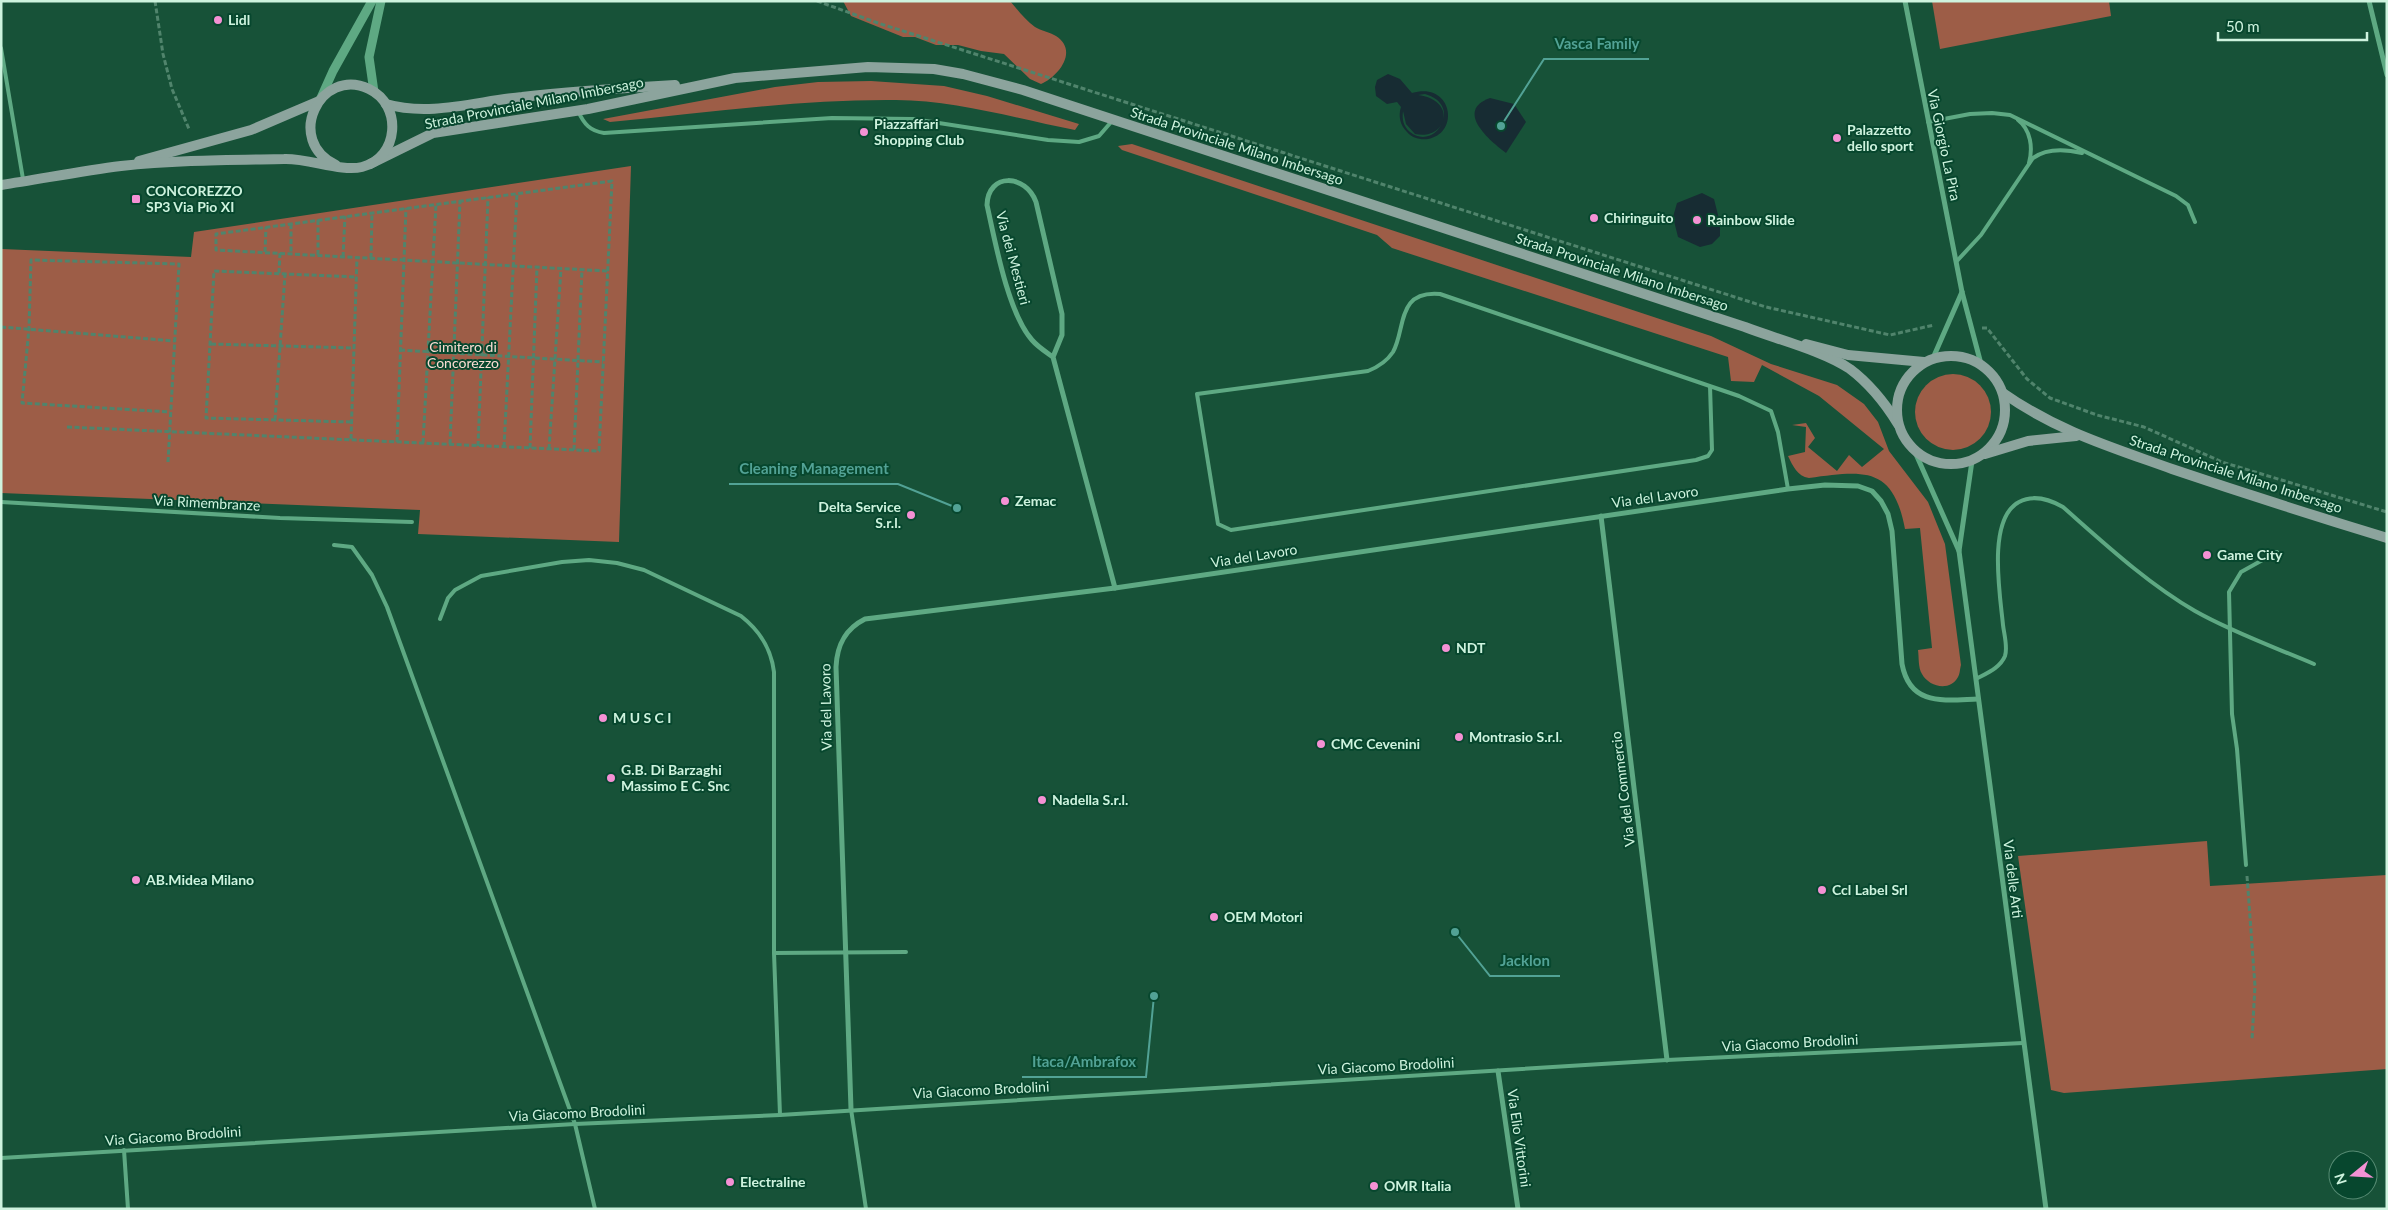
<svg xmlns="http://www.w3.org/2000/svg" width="2388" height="1210" font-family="Lato,sans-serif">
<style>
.green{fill:#9d5d47}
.water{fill:#172c33;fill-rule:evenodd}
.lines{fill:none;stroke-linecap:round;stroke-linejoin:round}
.path{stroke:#50846c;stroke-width:3;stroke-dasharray:5 2.5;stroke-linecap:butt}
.service{stroke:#5ea983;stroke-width:4}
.minor{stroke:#5ea983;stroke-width:5}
.tertiary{stroke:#5ea983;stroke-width:9}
.secondary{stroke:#8ca49d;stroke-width:10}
.poi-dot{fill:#f491d4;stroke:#07472e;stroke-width:2}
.labels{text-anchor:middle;stroke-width:4;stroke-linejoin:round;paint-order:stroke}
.poi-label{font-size:14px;font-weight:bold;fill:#cef3de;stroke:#07472e;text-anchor:start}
.street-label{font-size:14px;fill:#cef3de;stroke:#07472e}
.park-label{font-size:14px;fill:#fadcd2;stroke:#07472e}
.leader{fill:none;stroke:#52a295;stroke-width:2}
.callout-dot{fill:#52a295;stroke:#07472e;stroke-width:2}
.callout-label{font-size:15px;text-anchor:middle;font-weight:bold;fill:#52a295;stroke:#07472e;stroke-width:4;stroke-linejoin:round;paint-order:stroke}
</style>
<rect width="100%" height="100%" fill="#175238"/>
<g class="green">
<path d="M843,1H1010C1018,10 1025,20 1035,27C1041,31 1050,32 1056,36C1079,51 1058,77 1041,84L1030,79L1004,54L981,51L958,45H936L915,37H903L851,16Z"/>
<polygon points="1932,1 2109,1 2111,16 1940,49"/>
<path d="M871,81L944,86L987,96L1079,124L1075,130C1018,119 955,100 896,100C801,99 705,113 610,122L603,119L775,87L818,82Z"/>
<path d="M1132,144L1711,336L1771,364L1837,385L1864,404L1878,422L1889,451L1928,502L1945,544L1961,665C1960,668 1960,674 1958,677C1950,692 1929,687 1922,674C1918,668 1919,657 1918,650L1932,648L1920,528L1905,529C1893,465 1863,471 1809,478C1797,476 1793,466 1788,456L1805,452L1806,427L1792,425L1806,423L1815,438L1808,447L1837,471L1849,455L1862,467L1884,449L1819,396L1762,365L1754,382L1731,381L1728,357L1392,248L1377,235L1122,150L1118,146Z"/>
<polygon points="631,166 619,542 418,534 420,510 1,493 2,249 191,257 194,232"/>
<circle cx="1953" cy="412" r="38"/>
<polygon points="2207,841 2210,886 2387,875 2387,1069 2064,1093 2051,1090 2018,856"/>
</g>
<g class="water">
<path d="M1388,74L1400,79L1412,93C1452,81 1461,133 1428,139C1420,140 1412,138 1407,132C1400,125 1398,116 1401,107L1397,102L1387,104L1376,96L1375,87L1377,80ZM1425,94C1464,105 1435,152 1410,132C1403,126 1402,119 1403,111L1406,124L1415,134C1447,141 1458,100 1418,95Z"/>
<path d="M1490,98L1514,104L1526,122L1506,153C1490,141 1454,111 1490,98Z"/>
<polygon points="1702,193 1714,199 1720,223 1720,236 1712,244 1700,247 1678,237 1673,217 1677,203"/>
</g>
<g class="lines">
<g class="path">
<polyline points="155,1 163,54 172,89 189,129"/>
<polyline points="817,1 878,23 1766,307 1890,335 1934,325"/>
<polyline points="291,224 291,254"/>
<polyline points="265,252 266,227"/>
<polyline points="318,255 318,220"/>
<polyline points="343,257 345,216"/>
<polyline points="371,258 372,213"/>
<polyline points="279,273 280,253"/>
<polyline points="1,327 175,341"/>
<polyline points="1982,328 1987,328 2027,379 2050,398 2097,415 2144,427 2222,462 2387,512"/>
<polyline points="211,344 354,348"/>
<polyline points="400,350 603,362"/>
<polyline points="275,420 285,274"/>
<polyline points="351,422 206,418 214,271 357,277"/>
<polyline points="67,427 599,451 612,181 216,234 216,250 608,271"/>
<polyline points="351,439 357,257"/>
<polyline points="397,442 406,208"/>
<polyline points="423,443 436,204"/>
<polyline points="450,444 460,201"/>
<polyline points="478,446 488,197"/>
<polyline points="504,447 517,193"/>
<polyline points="530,448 537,267"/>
<polyline points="549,449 561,269"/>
<polyline points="574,450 582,270"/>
<polyline points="168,462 179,264 31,260 29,328 22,403 170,412"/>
<polyline points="2247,876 2255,986 2252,1040"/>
</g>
<g class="service">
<polyline points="1,48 23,179"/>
<path d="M578,111C584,124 590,131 604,133L832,118L913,119L1048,140L1079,142L1099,136L1112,121"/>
<path d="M2018,120C2031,130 2033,148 2029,163"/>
<polyline points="1928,122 1970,114 1992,113 2010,115 2176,196 2188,205 2195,222"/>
<path d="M1956,262L1981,235L2033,158C2047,148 2065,149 2082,153"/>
<path d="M1710,386L1712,450L1708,456L1696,460L1231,530L1218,524L1197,394L1368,371C1378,367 1387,361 1393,352C1406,329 1396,290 1440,294L1739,396L1771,411L1778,432L1788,489"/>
<polyline points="1,502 280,518 412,522"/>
<polyline points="334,545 352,547 372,575 387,607 575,1124 595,1209"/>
<path d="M440,619L448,598L455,590L481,576L562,562L589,560L617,563L644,570L741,616C760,631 771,648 774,672V953L780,1115"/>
<path d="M1976,679C1987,673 2000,668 2005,656C2008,647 2004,634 2003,625C2000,594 1987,519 2019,502C2034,494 2049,499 2063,507C2105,544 2147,583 2195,611C2232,632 2274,647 2314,664"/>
<polyline points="2246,865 2237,749 2232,714 2229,592 2241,572 2277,552"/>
<polyline points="774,953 906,952"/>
<polyline points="851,1109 866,1209"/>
<polyline points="124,1150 128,1209"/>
<polyline points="1,1158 575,1124 780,1115 1667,1060 2023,1043"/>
</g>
<g class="minor">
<polyline points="1905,1 1962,292 1981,364"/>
<polyline points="2369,1 2387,75"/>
<path d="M1053,357L1062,335V314L1036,202C1026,174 988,172 987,205C995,241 1008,313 1032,340C1038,347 1046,352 1053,357L1115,588"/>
<polyline points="1933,358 1962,292"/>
<polyline points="1915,452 1959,551 2046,1209"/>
<polyline points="1601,516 1667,1060"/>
<polyline points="1959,551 1972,461"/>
<polyline points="1498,1071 1518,1209"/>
<path d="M851,1109L836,667C837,645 845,629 865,619L1115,588L1788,489L1825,485L1858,486L1872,491L1881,501L1888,514L1892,531L1902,664C1910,707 1945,700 1978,699"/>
</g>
<g class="tertiary">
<polyline points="374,92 369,57 381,1"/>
<polyline points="320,100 333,71 372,1"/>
</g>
<g class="secondary">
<path d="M386,104C430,117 478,101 522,97C573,91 624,88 675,85"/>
<polyline points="139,161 251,130 319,101"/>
<path d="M370,164L433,133L588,109L735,78L868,67L934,69L963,74L1023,90L1745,327C1776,339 1824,351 1850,369C1870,384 1885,403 1898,424"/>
<path d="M1,185C41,179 81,171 121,166C175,160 230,160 284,159C308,158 341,172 362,167C399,158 403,105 369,89C320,66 284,141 336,165"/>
<polyline points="1806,344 1848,355 1924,362"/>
<circle cx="1951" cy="410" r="54"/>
<path d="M2003,393C2057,431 2111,447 2172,469C2243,493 2315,516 2387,538"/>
<polyline points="1985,454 2028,441 2076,436"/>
</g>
</g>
<g class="poi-dot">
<circle cx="218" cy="20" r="5"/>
<circle cx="864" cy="132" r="5"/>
<circle cx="1837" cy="138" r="5"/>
<rect x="131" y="194" width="10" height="10" rx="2.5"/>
<circle cx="1594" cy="218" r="5"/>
<circle cx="1697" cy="220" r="5"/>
<circle cx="1005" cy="501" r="5"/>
<circle cx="911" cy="515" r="5"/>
<circle cx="2207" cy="555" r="5"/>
<circle cx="1446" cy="648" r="5"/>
<circle cx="603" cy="718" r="5"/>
<circle cx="1459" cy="737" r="5"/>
<circle cx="1321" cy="744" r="5"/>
<circle cx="611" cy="778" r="5"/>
<circle cx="1042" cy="800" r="5"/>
<circle cx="136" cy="880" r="5"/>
<circle cx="1822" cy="890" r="5"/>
<circle cx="1214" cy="917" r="5"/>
<circle cx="730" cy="1182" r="5"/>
<circle cx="1374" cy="1186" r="5"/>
</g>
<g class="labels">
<g class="poi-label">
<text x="228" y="25">Lidl</text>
<text x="874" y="129">Piazzaffari<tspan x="874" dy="16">Shopping Club</tspan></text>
<text x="1847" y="135">Palazzetto<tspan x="1847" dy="16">dello sport</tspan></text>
<text x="146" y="196">CONCOREZZO<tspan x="146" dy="16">SP3 Via Pio XI</tspan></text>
<text x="1604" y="223">Chiringuito</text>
<text x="1707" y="225">Rainbow Slide</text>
<text x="1015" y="506">Zemac</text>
<text x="901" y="512" text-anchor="end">Delta Service<tspan x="901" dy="16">S.r.l.</tspan></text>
<text x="2217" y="560">Game City</text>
<text x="1456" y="653">NDT</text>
<text x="613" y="723">M U S C I</text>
<text x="1469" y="742">Montrasio S.r.l.</text>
<text x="1331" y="749">CMC Cevenini</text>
<text x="621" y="775">G.B. Di Barzaghi<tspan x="621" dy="16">Massimo E C. Snc</tspan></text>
<text x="1052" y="805">Nadella S.r.l.</text>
<text x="146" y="885">AB.Midea Milano</text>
<text x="1832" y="895">Ccl Label Srl</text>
<text x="1224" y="922">OEM Motori</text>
<text x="740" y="1187">Electraline</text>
<text x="1384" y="1191">OMR Italia</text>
</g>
<g class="street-label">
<text transform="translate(534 103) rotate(-11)" y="5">Strada Provinciale Milano Imbersago</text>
<text transform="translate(1944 145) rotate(78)" y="5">Via Giorgio La Pira</text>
<text transform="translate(1237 146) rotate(18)" y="5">Strada Provinciale Milano Imbersago</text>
<text transform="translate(1013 258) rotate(75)" y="5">Via dei Mestieri</text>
<text transform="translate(1622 272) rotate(18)" y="5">Strada Provinciale Milano Imbersago</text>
<text transform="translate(2236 474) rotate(18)" y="5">Strada Provinciale Milano Imbersago</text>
<text transform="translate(1655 497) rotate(-8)" y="5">Via del Lavoro</text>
<text transform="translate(207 503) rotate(3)" y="5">Via Rimembranze</text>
<text transform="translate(1254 556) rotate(-9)" y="5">Via del Lavoro</text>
<text transform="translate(826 707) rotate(-91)" y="5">Via del Lavoro</text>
<text transform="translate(1623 789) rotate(-97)" y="5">Via del Commercio</text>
<text transform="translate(2013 879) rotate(83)" y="5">Via delle Arti</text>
<text transform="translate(1790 1043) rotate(-3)" y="5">Via Giacomo Brodolini</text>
<text transform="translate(1386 1066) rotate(-3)" y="5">Via Giacomo Brodolini</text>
<text transform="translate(981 1090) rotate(-3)" y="5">Via Giacomo Brodolini</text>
<text transform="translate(577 1113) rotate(-3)" y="5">Via Giacomo Brodolini</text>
<text transform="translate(173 1136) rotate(-4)" y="5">Via Giacomo Brodolini</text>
<text transform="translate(1519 1138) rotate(82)" y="5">Via Elio Vittorini</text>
</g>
<g class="park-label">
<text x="463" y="352">Cimitero di<tspan x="463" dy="16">Concorezzo</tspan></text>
</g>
</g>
<path class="leader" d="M1501 126L1544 59H1649M957 508L898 484H729M1455 932L1490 976H1560M1154 996L1146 1077H1022"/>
<g class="callout-dot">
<circle cx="1501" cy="126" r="5"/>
<circle cx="957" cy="508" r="5"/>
<circle cx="1455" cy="932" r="5"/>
<circle cx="1154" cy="996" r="5"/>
</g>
<g class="callout-label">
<text x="1597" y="49">Vasca Family</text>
<text x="814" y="474">Cleaning Management</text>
<text x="1525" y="966">Jacklon</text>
<text x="1084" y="1067">Itaca/Ambrafox</text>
</g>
<rect width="2388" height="1210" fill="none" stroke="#cef3de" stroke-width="5"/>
<g transform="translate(2353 1175) rotate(252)"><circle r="24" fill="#07472e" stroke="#578c74"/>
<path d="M0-4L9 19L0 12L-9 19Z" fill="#f491d4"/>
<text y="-8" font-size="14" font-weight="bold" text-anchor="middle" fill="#cef3de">N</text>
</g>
<path d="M2218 32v8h149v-8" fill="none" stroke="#cef3de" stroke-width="2.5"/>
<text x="2226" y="32" font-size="15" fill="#cef3de" stroke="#07472e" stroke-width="4" paint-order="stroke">50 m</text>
</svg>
